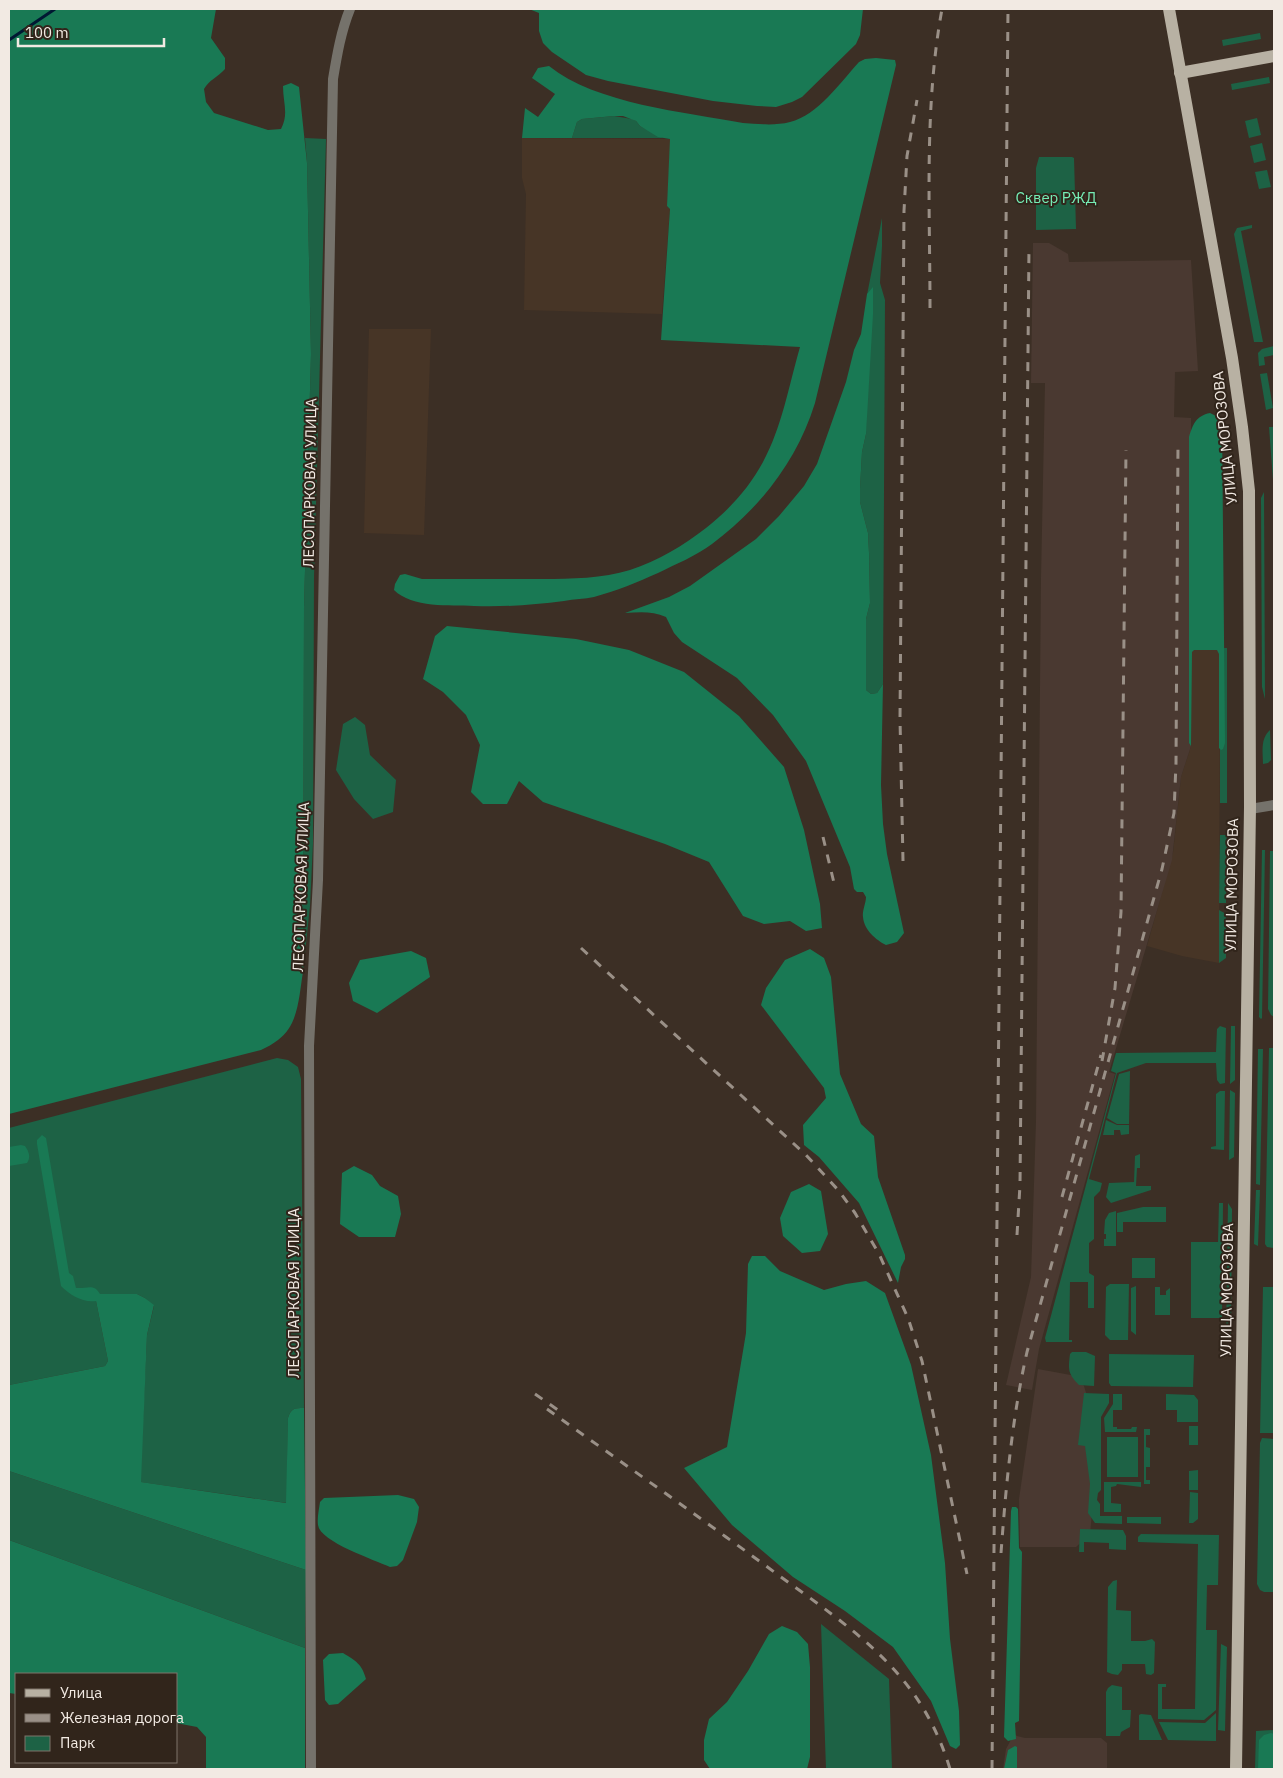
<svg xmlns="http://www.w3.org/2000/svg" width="1283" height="1778" font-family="'IBM Plex Sans',sans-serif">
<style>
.built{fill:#473526}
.industrial{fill:#4a3931}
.green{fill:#1d6245}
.forest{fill:#197954}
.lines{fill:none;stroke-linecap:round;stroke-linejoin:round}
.stream{stroke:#001832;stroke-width:3}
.minor{stroke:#75726b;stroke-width:10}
.major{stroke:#b8b1a3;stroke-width:12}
.rail{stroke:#9a9087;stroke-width:3;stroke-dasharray:9 9;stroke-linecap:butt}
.labels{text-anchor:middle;stroke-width:4;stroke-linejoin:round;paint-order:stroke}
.park-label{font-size:15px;fill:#76edb6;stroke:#31251b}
.street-label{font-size:15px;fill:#f2eae3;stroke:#31251b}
</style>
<rect width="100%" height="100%" fill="#3c2f25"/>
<g class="built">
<polygon points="522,138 671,139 667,206 670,209 662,314 524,310 526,194 522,178"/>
<polygon points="369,329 431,329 424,535 364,533"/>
<polygon points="1190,648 1220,648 1219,963 1182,956 1147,946 1173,853 1181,777 1191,746"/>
</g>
<g class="industrial">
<polygon points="1033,243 1049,243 1068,254 1069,262 1191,260 1198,371 1175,372 1174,417 1191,418 1191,746 1181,777 1172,860 1109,1072 1115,1074 1039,1349 1032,1390 1006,1385 1031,1277 1036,1121 1041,578 1045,383 1031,383"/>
<polygon points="1038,1369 1076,1376 1084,1386 1087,1396 1095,1481 1090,1534 1076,1547 1020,1547 1019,1499"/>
<polygon points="1014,1734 1017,1736 1025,1738 1101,1738 1107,1743 1107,1769 1003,1769 1006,1749"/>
</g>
<g class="green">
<polygon points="1260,33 1261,39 1223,46 1222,40"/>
<polygon points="1269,77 1270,83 1232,90 1231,84"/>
<polygon points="614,116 632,119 636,121 640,126 663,138 572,138 577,122 582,119"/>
<polygon points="1257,118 1261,135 1249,138 1245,121"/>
<polygon points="305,138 326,139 314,577 313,843 310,906 303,972 304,607 311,354 307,163"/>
<polygon points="1262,143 1266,160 1254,163 1250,146"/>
<polygon points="1039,157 1072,157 1074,158 1076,229 1036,230 1036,168"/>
<polygon points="1267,170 1271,187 1259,189 1255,172"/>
<polygon points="882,218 882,246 880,283 885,300 883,684 877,693 871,694 866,690 866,619 870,603 869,553 868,533 860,502 860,488 862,452 866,434 867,295"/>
<polygon points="1252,225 1252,228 1241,231 1263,342 1254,342 1234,234 1237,228"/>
<polygon points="1274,346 1274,355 1264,357 1265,365 1259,366 1258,353 1262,349"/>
<polygon points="1267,373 1273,408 1266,410 1260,374"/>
<polygon points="1269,427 1274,427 1274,483 1273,480"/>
<polygon points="1264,492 1265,699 1262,687 1261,498"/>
<rect x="1220" y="648" width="7" height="155"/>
<polygon points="355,717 365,725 370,755 396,780 393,812 373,819 354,799 336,770 343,724"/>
<path d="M1270,730L1271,760L1268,763L1263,764C1263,752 1260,739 1270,730Z"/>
<polygon points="1220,835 1227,835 1226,903 1219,903"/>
<polygon points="1262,850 1265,850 1262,1018 1261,1019 1259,1017"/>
<polygon points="1270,851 1274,851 1274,1017 1271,1015 1268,1009"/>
<polygon points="1219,910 1226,914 1226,958 1219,963"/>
<polygon points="1220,1026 1226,1028 1225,1083 1220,1084 1217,1080 1216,1063 1146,1063 1117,1073 1089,1179 1102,1183 1100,1191 1094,1197 1094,1239 1089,1243 1089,1273 1094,1276 1094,1308 1088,1308 1088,1282 1070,1282 1069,1340 1072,1340 1072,1342 1046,1342 1045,1338 1116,1073 1111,1071 1116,1053 1216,1052 1217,1029"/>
<polygon points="1231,1026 1235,1026 1235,1080 1230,1084"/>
<polygon points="1269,1048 1274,1048 1273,1131 1274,1134 1274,1248 1267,1247 1265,1244"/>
<polygon points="1258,1049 1263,1049 1260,1185 1256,1184"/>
<path d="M277,1058L288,1060L298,1067L301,1079L304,1408C295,1408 291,1408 288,1418L287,1503L140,1482L147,1335L154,1306L145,1298L137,1294H100L96,1301L108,1361L105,1366L9,1385V1128Z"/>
<polygon points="1130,1071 1129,1124 1117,1124 1107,1118 1119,1074"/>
<polygon points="1230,1090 1235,1093 1234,1157 1229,1160"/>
<polygon points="1220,1091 1225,1091 1224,1150 1211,1149 1211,1147 1216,1146 1216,1094"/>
<polygon points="1106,1120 1117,1125 1129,1125 1129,1134 1121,1135 1120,1130 1114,1130 1114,1135 1103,1135"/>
<polygon points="1140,1154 1140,1168 1137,1168 1136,1186 1151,1186 1151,1190 1111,1203 1106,1197 1109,1183 1134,1182 1135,1156"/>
<polygon points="1256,1190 1260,1190 1258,1246 1254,1244"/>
<polygon points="1219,1203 1223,1203 1222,1318 1191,1318 1191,1242 1218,1242"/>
<polygon points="1228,1203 1232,1209 1231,1335 1226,1338"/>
<polygon points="1143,1207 1166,1207 1166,1222 1123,1222 1123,1232 1117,1232 1117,1213"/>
<polygon points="1116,1211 1116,1246 1104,1246 1104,1239 1106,1239 1106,1234 1104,1234 1105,1220 1109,1213"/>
<rect x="1132" y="1258" width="23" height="20"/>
<polygon points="1110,1284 1129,1284 1128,1340 1110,1340 1105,1335 1106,1287"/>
<polygon points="1136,1286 1136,1335 1131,1331 1131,1288"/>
<polygon points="1155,1287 1160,1287 1160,1295 1166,1295 1166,1291 1170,1288 1170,1315 1155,1315"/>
<polygon points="1263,1287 1274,1287 1274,1433 1260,1433"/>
<path d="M1072,1352H1086L1095,1356L1094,1386L1079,1385C1068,1374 1068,1370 1070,1354Z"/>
<polygon points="1109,1354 1194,1355 1193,1387 1111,1386 1109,1383"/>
<polygon points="1084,1393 1109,1394 1109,1403 1101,1417 1101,1490 1098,1493 1097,1500 1100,1504 1100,1516 1122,1516 1122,1524 1095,1523 1088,1513 1090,1484 1085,1446 1078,1445"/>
<polygon points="1113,1394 1122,1394 1122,1410 1113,1410 1113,1427 1117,1427 1117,1429 1131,1429 1132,1427 1137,1427 1136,1432 1105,1432 1104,1418 1113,1404"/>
<polygon points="1166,1394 1194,1395 1198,1400 1198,1422 1177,1422 1177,1410 1166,1410"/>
<rect x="1189" y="1426" width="9" height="19"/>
<polygon points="1144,1429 1150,1429 1150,1435 1146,1435 1146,1447 1150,1448 1150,1467 1146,1467 1146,1480 1150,1480 1150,1484 1144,1484"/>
<polygon points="1138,1437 1138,1477 1107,1477 1107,1437"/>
<polygon points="1262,1438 1274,1439 1274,1592 1264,1592 1260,1590 1257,1584 1260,1443"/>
<polygon points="1198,1470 1198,1490 1189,1490 1189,1471"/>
<polygon points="9,1471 306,1570 305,1648 9,1540"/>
<polygon points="1104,1482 1141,1482 1141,1487 1117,1484 1116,1486 1111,1487 1111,1503 1121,1504 1121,1512 1104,1512"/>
<polygon points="1190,1492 1198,1493 1198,1519 1193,1523 1189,1523"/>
<polygon points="1127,1517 1161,1517 1161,1524 1127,1523"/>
<polygon points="1080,1529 1123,1530 1126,1536 1126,1550 1109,1549 1109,1543 1084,1542 1084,1552 1079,1552"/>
<polygon points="1141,1534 1219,1535 1218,1585 1207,1585 1206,1630 1217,1630 1216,1710 1204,1720 1158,1719 1158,1684 1166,1684 1166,1687 1162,1687 1162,1709 1195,1709 1198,1544 1138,1542 1138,1537"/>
<polygon points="1117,1580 1116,1610 1131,1611 1131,1641 1145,1641 1152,1639 1155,1642 1154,1673 1151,1675 1146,1674 1145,1664 1122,1664 1122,1670 1118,1675 1112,1674 1107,1672 1108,1587 1113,1581"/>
<polygon points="821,1624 889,1679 892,1769 826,1769"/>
<polygon points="1221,1644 1227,1647 1225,1731 1218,1730"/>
<polygon points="1112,1685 1122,1687 1122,1710 1131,1710 1130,1727 1121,1732 1120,1736 1106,1736 1106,1692 1108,1688"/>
<polygon points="1216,1713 1216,1741 1168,1740 1159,1722 1205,1723"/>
<polygon points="1141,1714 1151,1715 1162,1740 1139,1740 1139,1715"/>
<polygon points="1274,1730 1274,1769 1255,1769 1256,1731"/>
</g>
<g class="forest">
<path d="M9,9H216L211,38L225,58V69C218,77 209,80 204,89L206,102L214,113L268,130L281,129C289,114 283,103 283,86L291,83L299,87L307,163L311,354L304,607L303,972C299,995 299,1025 278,1040C273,1044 267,1047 261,1050L9,1114Z"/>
<polygon points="529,9 863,9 860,35 856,44 802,97 792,102 776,107 757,106 713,101 608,81 586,75 552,52 543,43 539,31 539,13"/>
<path d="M876,58L895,60L896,65L815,403C797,461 760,508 712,544C696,556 676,564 658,573C638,582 616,591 594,597C585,599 574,599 564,601C534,605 504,607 474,606C450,605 412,608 394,590L395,584L400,575L405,574L422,579C456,579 491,579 525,579C559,579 597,580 630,570C658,561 684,545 706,528C729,510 749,488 763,462C782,427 789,385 800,347L661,340L670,209L667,206L670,139L658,137L640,126L636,121L623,116H614L582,119L577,122L572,138H522L525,108L538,117L555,94L532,78L538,68L549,66C596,104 685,112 743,123C758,124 775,126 790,122C818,115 840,83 859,62L865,59Z"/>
<path d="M873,287V314L866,434L862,452L860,488V502L868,533L869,553L870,603L866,619V690L871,694L877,693L883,684L881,785L883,824L887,854L904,933L897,942L886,945C876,940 864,930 863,917C862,911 866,903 866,897L863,892H857L854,889L850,867L806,761L773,715L737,678L682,642L674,633L666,617C653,611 640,612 625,613L669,597L690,586L756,539L779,516L804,486L817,464L846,382L854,350L861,334L867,294Z"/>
<path d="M1210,413L1218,417L1222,422L1225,743L1223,749L1221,750L1219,748V654L1217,650H1194L1192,652L1191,746L1189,743V437C1193,424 1196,416 1210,413Z"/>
<polygon points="447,626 576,639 629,650 684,672 739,716 784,767 804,830 820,904 822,928 806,931 790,921 764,924 743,916 709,862 665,844 543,802 519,781 507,804 483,804 471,792 480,745 466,715 443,692 423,679 435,636"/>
<polygon points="810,949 824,958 831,977 840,1074 861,1124 874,1136 878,1177 905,1255 905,1259 901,1267 898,1283 859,1203 819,1157 804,1145 803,1125 826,1098 824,1088 761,1005 766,988 785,960"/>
<polygon points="411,951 426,958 430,977 377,1013 353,1001 349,983 360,960"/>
<path d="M42,1135L46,1138L69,1273L73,1276L76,1288C87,1289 94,1283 100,1294H137L145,1298L154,1305L147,1335L141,1482L286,1503L288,1418C291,1408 295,1408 304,1408L306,1570L9,1471V1385L105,1366L108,1361L96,1301C83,1303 70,1295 61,1286L37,1144V1140Z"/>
<path d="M21,1145L25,1146C29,1152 31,1157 27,1163L9,1166V1147Z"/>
<polygon points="354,1166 372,1175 380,1186 398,1196 401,1214 395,1237 359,1237 340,1224 342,1173"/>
<polygon points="809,1184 821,1191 828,1234 820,1251 802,1253 783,1236 780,1218 791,1192"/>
<polygon points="752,1256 765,1256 780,1271 824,1290 846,1284 866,1281 885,1293 911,1365 931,1455 945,1563 950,1639 959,1711 960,1745 956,1749 950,1746 931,1701 893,1647 845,1611 793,1577 732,1525 684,1468 727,1447 746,1333 748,1264"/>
<path d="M398,1495L414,1499L419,1507L417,1522L403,1560L397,1566L390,1567C375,1560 320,1542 318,1525C317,1518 319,1509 320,1502L324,1498Z"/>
<polygon points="1012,1507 1016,1507 1018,1509 1019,1548 1022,1552 1019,1721 1015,1723 1016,1739 1008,1741 1004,1737 1011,1511"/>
<polygon points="9,1540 305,1648 305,1769 206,1769 206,1737 197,1727 176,1723 176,1674 16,1674 16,1694 9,1693"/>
<polygon points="782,1626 797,1632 808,1644 810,1667 810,1757 807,1769 710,1769 704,1760 704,1740 709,1719 727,1702 748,1671 769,1634"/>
<path d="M343,1653C356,1661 362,1664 366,1679L338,1704L329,1705L325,1700L323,1660L329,1654Z"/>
<polygon points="1271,1733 1274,1734 1274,1769 1258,1769 1259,1740 1264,1735"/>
<polygon points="1015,1746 1017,1747 1017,1769 1004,1769 1008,1750"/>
</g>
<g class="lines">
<polyline class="stream" points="9,40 55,9"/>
<g class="minor">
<polyline points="1250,809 1274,805"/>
<path d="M311,1769L309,1046L318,880L333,79C337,55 341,31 350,9"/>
</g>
<g class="major">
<polyline points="1169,9 1232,358 1242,427 1249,491 1250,807 1236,1769"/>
<polyline points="1180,73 1274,56"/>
</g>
<g class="rail">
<path d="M930,308C930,208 924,107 942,9"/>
<polyline points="823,837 834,883"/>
<polyline points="903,861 900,719 904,211 907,156 917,100"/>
<polyline points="581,948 806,1155 839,1191 855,1213 879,1254 908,1318 922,1361 967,1574"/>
<polyline points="1102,1061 1115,988 1121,912 1126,450"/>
<polyline points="1062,1197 1101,1055"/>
<polyline points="1017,1235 1020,1185 1029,247"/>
<polyline points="535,1394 558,1410"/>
<path d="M547,1409C607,1452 667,1494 726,1537C753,1556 779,1576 806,1595C873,1644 925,1686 950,1769"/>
<path d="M1001,1553C1006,1486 1012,1418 1027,1352L1162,869L1174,813L1176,763L1178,444"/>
<polyline points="992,1769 1008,9"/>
</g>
</g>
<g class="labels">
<g class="park-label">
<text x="1056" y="203">Сквер РЖД</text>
</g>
<g class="street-label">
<text transform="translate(1225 438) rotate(-96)" y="5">УЛИЦА МОРОЗОВА</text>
<text transform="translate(310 483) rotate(-89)" y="5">ЛЕСОПАРКОВАЯ УЛИЦА</text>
<text transform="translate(1232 885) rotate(-89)" y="5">УЛИЦА МОРОЗОВА</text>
<text transform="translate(301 887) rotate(-88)" y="5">ЛЕСОПАРКОВАЯ УЛИЦА</text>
<text transform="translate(1227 1290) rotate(-89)" y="5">УЛИЦА МОРОЗОВА</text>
<text transform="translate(294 1293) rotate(-90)" y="5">ЛЕСОПАРКОВАЯ УЛИЦА</text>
</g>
</g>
<rect width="1283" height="1778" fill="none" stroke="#f2eae3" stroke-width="20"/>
<rect x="15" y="1673" width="162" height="90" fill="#31251b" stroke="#7e746b"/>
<rect x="25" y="1689" width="25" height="8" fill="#b8b1a3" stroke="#7e746b"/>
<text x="60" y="1698" font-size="15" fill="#f2eae3">Улица</text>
<rect x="25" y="1714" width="25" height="8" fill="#9a9087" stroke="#7e746b"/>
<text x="60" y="1723" font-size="15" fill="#f2eae3">Железная дорога</text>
<rect x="25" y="1736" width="25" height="15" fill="#1d6245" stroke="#7e746b"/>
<text x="60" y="1748" font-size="15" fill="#f2eae3">Парк</text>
<path d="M18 38v8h146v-8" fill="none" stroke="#f2eae3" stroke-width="2.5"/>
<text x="25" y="38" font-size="15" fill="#f2eae3" stroke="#31251b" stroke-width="4" paint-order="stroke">100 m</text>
</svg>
